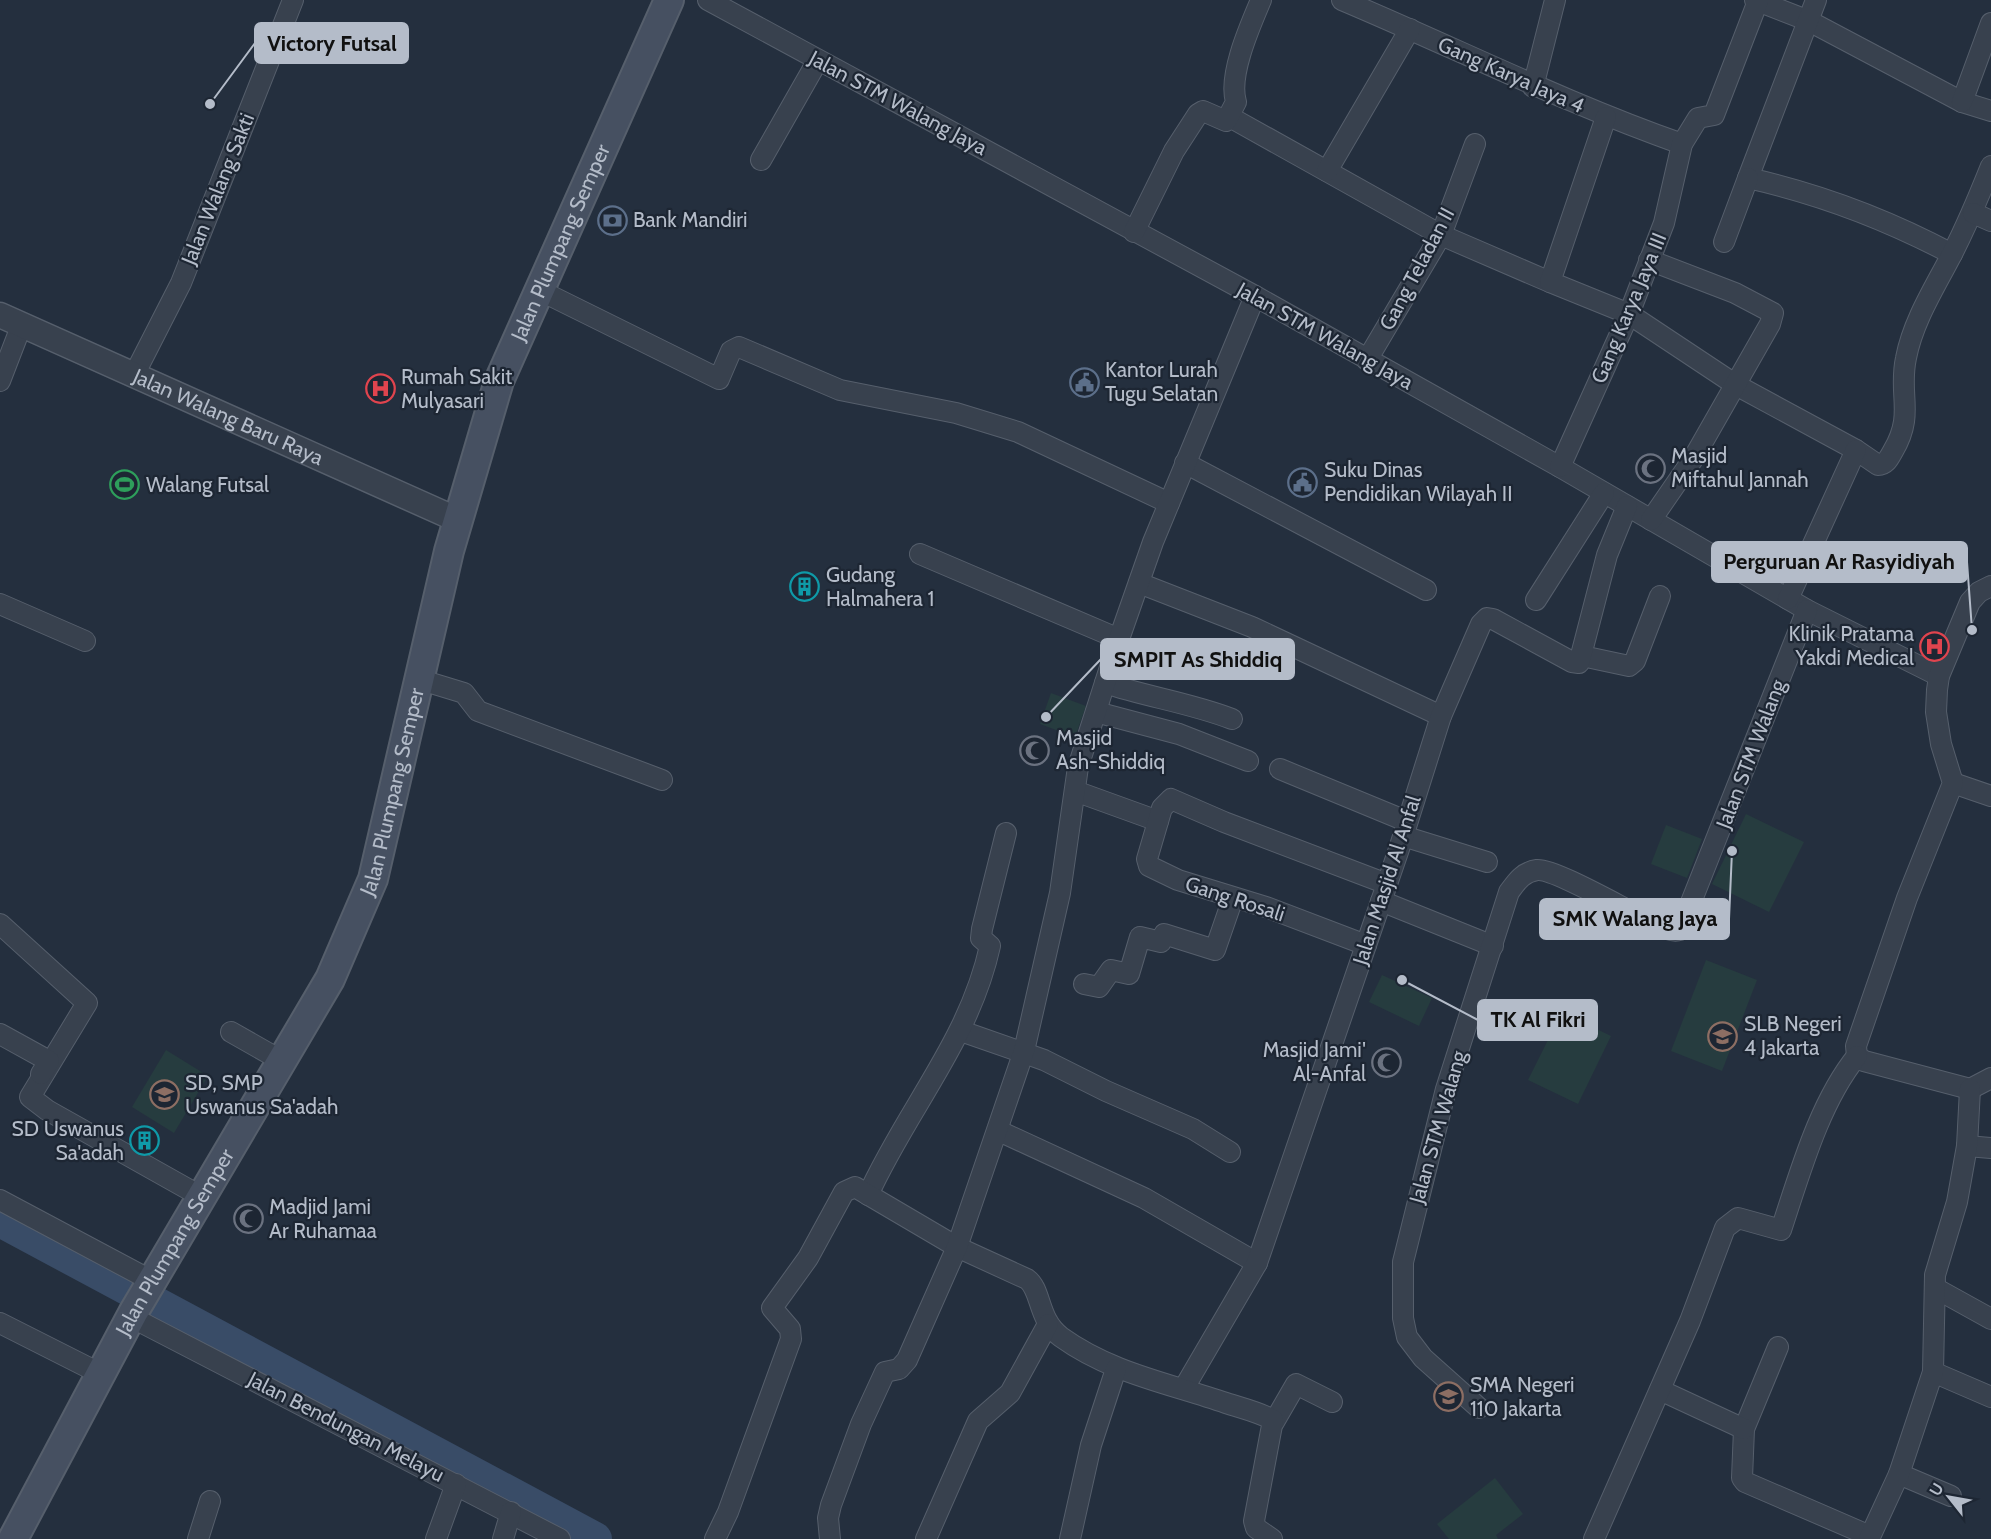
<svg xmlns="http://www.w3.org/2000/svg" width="1991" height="1539" font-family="Cabin,sans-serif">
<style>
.green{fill:#263c3f}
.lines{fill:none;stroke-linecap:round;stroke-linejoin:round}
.river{stroke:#394c67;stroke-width:34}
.minor-casing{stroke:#565f6c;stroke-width:22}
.tertiary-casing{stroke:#565f6c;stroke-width:27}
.secondary-casing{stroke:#565f6c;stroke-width:32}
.minor{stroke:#38414e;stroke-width:20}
.tertiary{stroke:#38414e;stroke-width:24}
.secondary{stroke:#465061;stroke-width:28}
.labels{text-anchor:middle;stroke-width:4.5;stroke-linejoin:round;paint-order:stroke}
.street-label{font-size:21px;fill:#b4bcc9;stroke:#1d2633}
.poi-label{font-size:21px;fill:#b4bcc9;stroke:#1d2633;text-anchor:start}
.leader{fill:none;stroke:#b4bcc9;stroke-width:2}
.callout-dot{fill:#b4bcc9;stroke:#1d2633;stroke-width:2}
.callout{fill:#b4bcc9;stroke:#b4bcc9;stroke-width:2}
.callout-label{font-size:22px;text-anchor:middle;font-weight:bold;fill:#111}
</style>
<rect width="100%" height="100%" fill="#242f3e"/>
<g class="green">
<polygon points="1051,693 1086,706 1075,737 1040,724"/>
<polygon points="1746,814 1804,842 1769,912 1712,884"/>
<polygon points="1666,825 1702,839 1687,878 1651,864"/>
<polygon points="1706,960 1757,980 1722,1071 1671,1051"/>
<polygon points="1382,975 1432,998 1419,1026 1369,1002"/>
<polygon points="1562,1012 1611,1036 1578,1104 1528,1080"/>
<polygon points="166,1050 208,1076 174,1133 132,1107"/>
<polygon points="1495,1478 1523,1514 1496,1535 1498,1539 1449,1539 1437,1524"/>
</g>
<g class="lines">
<polyline class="river" points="0,1220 595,1539"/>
<defs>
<g id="minor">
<polyline points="708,0 1255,296 1560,467 1807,610 1939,676"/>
<path d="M1342,0C1456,48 1565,103 1682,144"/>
<polyline points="1755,0 1809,21 1962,102 1991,111"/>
<path d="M1816,0L1748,178C1820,194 1888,220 1952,254"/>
<polyline points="1533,87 1555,0"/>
<polyline points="1962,102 1991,23"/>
<polyline points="1228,116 1441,235 1550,282"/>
<path d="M1606,117L1550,282L1629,314L1736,385L1856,450L1878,465C1886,465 1889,458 1893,451C1915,414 1898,395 1906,358C1913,321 1935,287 1952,254C1967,225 1979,196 1991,166"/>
<polyline points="761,160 818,60"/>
<polyline points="1327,171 1410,29"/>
<polyline points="1973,213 1991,221"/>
<path d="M1134,232L1174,151L1198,114L1203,111L1226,121L1236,102C1228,75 1250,26 1261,0"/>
<polyline points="1724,242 1748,178"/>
<polyline points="1649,260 1735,293 1773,313 1770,324 1693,459 1651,520"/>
<polyline points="539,290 719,379 731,351 739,347 840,390 956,413 1018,432 1169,503"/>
<polyline points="1367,360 1441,235 1475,144"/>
<polyline points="134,375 181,283 293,0"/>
<polyline points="0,381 22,324"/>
<polyline points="1185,463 1426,590"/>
<polyline points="1560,467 1629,314 1664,223 1682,144 1698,118 1714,115 1758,1"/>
<polyline points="920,554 1119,639"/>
<polyline points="1139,583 1252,627 1441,716"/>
<polyline points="1788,599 1856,450"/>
<polyline points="1536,600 1604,493"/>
<polyline points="0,604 85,641"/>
<polyline points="1582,656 1629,666 1635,661 1660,596"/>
<polyline points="418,679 464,693 478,711 662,780"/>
<path d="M1105,683C1147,697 1191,703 1232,719"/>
<polyline points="1096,712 1179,734 1248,761"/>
<polyline points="1280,769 1406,821"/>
<polyline points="1953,783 1991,796"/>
<polyline points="1075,791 1158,821"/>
<polyline points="1403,836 1487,862"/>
<polyline points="1381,901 1493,946"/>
<polyline points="0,924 87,1003 30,1097 47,1110 202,1197"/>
<polyline points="1366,945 1266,907 1178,880 1149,866 1147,859 1162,808 1171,799 1224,822 1387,884"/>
<polyline points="1084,984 1099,987 1111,970 1129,974 1140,937 1161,942 1164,934 1215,950 1233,898"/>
<polyline points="961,1031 1044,1060 1106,1091 1193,1129 1230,1152"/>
<polyline points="231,1032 282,1061"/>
<polyline points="0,1034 49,1061 41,1074"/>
<polyline points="1970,1089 1864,1061 1857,1056 1856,1046 1907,898 1953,783 1941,744 1936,712 1937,690 1939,676 1970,602 1979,592 1991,586"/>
<polyline points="1970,1089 1991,1078"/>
<polyline points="999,1131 1144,1198 1257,1263"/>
<polyline points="1967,1146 1991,1148"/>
<path d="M868,1195C907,1109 969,1041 990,946L981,938L982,929L1006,833"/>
<polyline points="0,1200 152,1281"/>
<polyline points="1935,1288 1991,1319"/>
<polyline points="131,1317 560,1539"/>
<polyline points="0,1323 101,1374"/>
<polyline points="1778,1347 1744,1429 1742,1478 1745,1482 1870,1536"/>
<polyline points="1933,1372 1991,1397"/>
<polyline points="1184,1388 1257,1263 1399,849 1441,716 1481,624 1487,618 1493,619 1572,662 1579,663 1607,555 1627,506"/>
<polyline points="1660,1390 1744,1429"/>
<path d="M1479,1408L1423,1358L1407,1337L1403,1318V1262L1446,1089L1509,892C1517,881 1523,872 1537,870C1554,868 1629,912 1650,921C1659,925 1670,933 1680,930L1807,610"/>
<polyline points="1274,1422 1296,1384 1332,1402"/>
<polyline points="1899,1474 1951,1496"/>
<polyline points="198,1539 210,1501"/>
<polyline points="436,1539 456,1484"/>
<polyline points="503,1539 511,1512"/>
<path d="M715,1539L728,1512L791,1339L790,1329L772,1308L808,1258L844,1192L855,1187L957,1247L1027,1279C1042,1290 1037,1319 1061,1337C1111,1373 1168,1383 1226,1403C1241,1408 1259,1412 1273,1420L1254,1521L1256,1528L1272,1539"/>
<polyline points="830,1539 828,1518 831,1505 861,1424 885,1372 899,1369 907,1360 957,1247 1024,1051 1060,893 1078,767 1119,639 1153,542 1255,296"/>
<polyline points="926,1539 978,1421 1010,1393 1048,1324"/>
<polyline points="1070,1539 1091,1445 1116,1369"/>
<path d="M1594,1539L1690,1321L1725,1228L1738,1218L1781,1230C1800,1173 1819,1103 1857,1056"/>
<polyline points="1869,1539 1899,1474 1933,1372 1935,1275 1957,1202 1967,1146 1970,1089"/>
</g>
<g id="tertiary">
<path id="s1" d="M0,315L458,520"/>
</g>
<g id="secondary">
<path id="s2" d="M13,1539L133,1313L330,979L373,879L449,551L499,381L669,0"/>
</g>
</defs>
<use href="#minor" class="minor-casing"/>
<use href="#tertiary" class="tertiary-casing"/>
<use href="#secondary" class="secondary-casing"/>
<use href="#minor" class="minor"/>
<use href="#tertiary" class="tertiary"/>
<use href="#secondary" class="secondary"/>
</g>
<defs>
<symbol id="bank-ring" viewBox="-11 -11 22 22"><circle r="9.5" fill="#1d2633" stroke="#5c6f8a" stroke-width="1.5"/><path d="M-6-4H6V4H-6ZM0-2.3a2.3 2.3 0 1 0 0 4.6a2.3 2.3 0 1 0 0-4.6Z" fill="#5c6f8a"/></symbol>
<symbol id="civic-ring" viewBox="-11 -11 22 22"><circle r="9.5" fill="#1d2633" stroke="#5c6f8a" stroke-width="1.5"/><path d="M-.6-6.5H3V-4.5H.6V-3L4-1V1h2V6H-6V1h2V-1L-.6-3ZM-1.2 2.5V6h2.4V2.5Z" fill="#5c6f8a"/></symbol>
<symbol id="hospital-ring" viewBox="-11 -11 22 22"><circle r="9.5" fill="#1d2633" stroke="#e0444e" stroke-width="1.5"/><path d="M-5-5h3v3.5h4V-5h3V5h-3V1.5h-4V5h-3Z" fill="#e0444e"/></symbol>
<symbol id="mosque-ring" viewBox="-11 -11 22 22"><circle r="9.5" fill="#1d2633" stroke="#6b7280" stroke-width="1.5"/><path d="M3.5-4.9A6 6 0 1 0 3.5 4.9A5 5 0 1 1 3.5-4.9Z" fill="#6b7280"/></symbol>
<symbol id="stadium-ring" viewBox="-11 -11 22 22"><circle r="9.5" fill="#1d2633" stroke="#2e9e5b" stroke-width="1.5"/><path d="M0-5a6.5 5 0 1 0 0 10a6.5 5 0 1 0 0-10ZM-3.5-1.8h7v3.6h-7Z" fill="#2e9e5b"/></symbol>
<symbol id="building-ring" viewBox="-11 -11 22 22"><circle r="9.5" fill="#1d2633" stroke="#0f9aa8" stroke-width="1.5"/><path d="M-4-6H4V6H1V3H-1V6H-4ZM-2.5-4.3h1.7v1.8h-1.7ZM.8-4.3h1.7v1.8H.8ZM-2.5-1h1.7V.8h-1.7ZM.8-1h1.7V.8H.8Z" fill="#0f9aa8"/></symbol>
<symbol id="school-ring" viewBox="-11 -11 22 22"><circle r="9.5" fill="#1d2633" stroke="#8d6e63" stroke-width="1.5"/><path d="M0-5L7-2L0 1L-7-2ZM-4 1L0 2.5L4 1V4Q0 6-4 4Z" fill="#8d6e63"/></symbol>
</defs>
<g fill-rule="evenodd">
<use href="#bank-ring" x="596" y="204" width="33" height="33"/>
<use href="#civic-ring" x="1068" y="366" width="33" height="33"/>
<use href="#hospital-ring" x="364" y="372" width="33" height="33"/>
<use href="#mosque-ring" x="1634" y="452" width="33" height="33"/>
<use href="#civic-ring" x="1286" y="466" width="33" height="33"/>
<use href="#stadium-ring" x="108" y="468" width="33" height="33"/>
<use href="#building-ring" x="788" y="570" width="33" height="33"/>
<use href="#hospital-ring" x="1918" y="630" width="33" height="33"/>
<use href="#mosque-ring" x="1018" y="734" width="33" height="33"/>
<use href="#school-ring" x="1706" y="1020" width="33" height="33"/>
<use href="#mosque-ring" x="1370" y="1046" width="33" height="33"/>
<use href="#school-ring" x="148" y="1078" width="33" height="33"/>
<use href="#building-ring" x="128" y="1124" width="33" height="33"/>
<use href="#mosque-ring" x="232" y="1202" width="33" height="33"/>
<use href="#school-ring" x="1432" y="1380" width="33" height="33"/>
</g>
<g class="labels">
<g class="street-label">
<text transform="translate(1511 75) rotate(24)" y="7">Gang Karya Jaya 4</text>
<text transform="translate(898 103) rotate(28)" y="7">Jalan STM Walang Jaya</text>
<text transform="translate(218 189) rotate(-68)" y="7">Jalan Walang Sakti</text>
<text dy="7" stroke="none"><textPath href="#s2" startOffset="1418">Jalan Plumpang Semper</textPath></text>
<text transform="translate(1417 269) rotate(-62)" y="7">Gang Teladan II</text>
<text transform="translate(1629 308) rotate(-67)" y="7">Gang Karya Jaya III</text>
<text transform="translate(1325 336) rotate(29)" y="7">Jalan STM Walang Jaya</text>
<text dy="7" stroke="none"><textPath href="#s1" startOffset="250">Jalan Walang Baru Raya</textPath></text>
<text transform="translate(1751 754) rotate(-69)" y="7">Jalan STM Walang</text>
<text dy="7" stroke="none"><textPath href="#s2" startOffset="842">Jalan Plumpang Semper</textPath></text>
<text transform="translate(1387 880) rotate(-72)" y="7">Jalan Masjid Al Anfal</text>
<text transform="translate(1235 899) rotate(18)" y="7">Gang Rosali</text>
<text transform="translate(1438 1127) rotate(-74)" y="7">Jalan STM Walang</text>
<text dy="7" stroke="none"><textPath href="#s2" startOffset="338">Jalan Plumpang Semper</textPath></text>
<text transform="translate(346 1427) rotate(27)" y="7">Jalan Bendungan Melayu</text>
</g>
<g class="poi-label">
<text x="633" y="227">Bank Mandiri</text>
<text x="1105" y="377">Kantor Lurah<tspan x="1105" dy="24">Tugu Selatan</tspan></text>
<text x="401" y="384">Rumah Sakit<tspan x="401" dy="24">Mulyasari</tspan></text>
<text x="1671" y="463">Masjid<tspan x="1671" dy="24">Miftahul Jannah</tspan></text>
<text x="1324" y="477">Suku Dinas<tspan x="1324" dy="24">Pendidikan Wilayah II</tspan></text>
<text x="146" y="492">Walang Futsal</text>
<text x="826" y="582">Gudang<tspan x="826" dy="24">Halmahera 1</tspan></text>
<text x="1914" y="641" text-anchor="end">Klinik Pratama<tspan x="1914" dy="24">Yakdi Medical</tspan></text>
<text x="1056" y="745">Masjid<tspan x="1056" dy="24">Ash-Shiddiq</tspan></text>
<text x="1744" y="1031">SLB Negeri<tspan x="1744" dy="24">4 Jakarta</tspan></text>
<text x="1366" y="1057" text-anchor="end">Masjid Jami'<tspan x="1366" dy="24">Al-Anfal</tspan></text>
<text x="185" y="1090">SD, SMP<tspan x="185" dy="24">Uswanus Sa'adah</tspan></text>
<text x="124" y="1136" text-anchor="end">SD Uswanus<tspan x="124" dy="24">Sa'adah</tspan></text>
<text x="269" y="1214">Madjid Jami<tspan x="269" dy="24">Ar Ruhamaa</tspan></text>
<text x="1470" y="1392">SMA Negeri<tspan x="1470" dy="24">110 Jakarta</tspan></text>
</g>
</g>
<path class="leader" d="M210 104L255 43M1972 630L1967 562M1046 717L1101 659M1732 851L1729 919M1402 980L1478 1020"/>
<g class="callout-dot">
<circle cx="210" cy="104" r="6"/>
<circle cx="1972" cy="630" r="6"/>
<circle cx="1046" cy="717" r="6"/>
<circle cx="1732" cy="851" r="6"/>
<circle cx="1402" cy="980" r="6"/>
</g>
<g class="callout">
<rect x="255" y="23" width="153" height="40" rx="6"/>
<rect x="1712" y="542" width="255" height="40" rx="6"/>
<rect x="1101" y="639" width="193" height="40" rx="6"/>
<rect x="1540" y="899" width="189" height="40" rx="6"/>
<rect x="1478" y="1000" width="119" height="40" rx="6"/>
</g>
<g class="callout-label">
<text x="332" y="51">Victory Futsal</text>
<text x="1839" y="569">Perguruan Ar Rasyidiyah</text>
<text x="1198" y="667">SMPIT As Shiddiq</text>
<text x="1635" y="926">SMK Walang Jaya</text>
<text x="1538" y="1027">TK Al Fikri</text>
</g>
<g transform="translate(1949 1497) rotate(301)" stroke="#1d2633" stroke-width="4.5" paint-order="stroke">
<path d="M0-4.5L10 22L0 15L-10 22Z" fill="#b4bcc9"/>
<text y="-9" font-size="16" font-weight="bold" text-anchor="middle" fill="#b4bcc9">U</text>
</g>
</svg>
